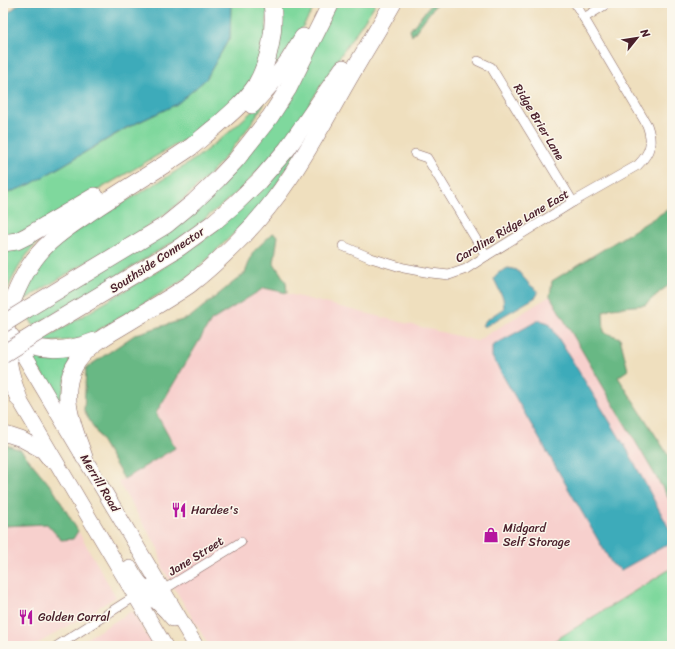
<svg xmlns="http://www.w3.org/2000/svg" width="675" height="649" font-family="Sriracha,sans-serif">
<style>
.built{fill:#f7d0cd}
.green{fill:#7fd89d;stroke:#647c64}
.forest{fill:#67b884;stroke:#586c58}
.water{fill:#3cabba;stroke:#436572}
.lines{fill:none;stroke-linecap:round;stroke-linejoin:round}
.minor-casing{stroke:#84625e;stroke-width:10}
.primary-casing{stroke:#84625e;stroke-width:16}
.motorway-casing{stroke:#84625e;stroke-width:18}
.minor{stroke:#fff;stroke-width:9}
.primary{stroke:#fff;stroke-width:15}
.motorway{stroke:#fff;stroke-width:17}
.motorway-bridge-casing{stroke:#84625e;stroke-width:18;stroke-linecap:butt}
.motorway-bridge{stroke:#fff;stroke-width:17}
.labels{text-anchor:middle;stroke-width:3;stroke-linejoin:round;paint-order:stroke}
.street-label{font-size:12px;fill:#4a1f2b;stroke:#fbf7ec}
.poi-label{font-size:12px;fill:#4a1f2b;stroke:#fbf7ec;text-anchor:start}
</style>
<rect width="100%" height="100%" fill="#fbf7ec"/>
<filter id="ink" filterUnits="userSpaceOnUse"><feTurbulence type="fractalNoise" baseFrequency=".025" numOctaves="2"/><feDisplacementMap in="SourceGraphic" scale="8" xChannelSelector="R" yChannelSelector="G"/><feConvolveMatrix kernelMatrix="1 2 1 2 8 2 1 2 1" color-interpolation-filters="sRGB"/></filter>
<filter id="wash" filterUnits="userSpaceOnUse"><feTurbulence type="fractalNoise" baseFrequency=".012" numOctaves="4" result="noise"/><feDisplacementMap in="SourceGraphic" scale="16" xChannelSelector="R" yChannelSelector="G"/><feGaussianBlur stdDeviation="0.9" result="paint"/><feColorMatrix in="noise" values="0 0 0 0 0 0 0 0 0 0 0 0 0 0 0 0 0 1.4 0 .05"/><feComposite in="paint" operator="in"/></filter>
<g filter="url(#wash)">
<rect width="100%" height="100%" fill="#efdfbe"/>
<g class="built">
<polygon points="264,288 477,341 550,296 672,504 672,568 546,646 209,646 163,569 158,548 118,482 175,448 156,413 211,320"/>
<polygon points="47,524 73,539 78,531 116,597 34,646 3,646 3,526"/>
<polygon points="132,611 153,646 74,646"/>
</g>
<g class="green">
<polygon points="231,3 268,3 265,51 245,91 194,134 33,228 3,238 3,195 31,184 127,128 177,104 206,79 230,37"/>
<polygon points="277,3 317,3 300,31 271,74"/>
<polygon points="337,3 376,3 336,62 305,111 275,152 241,189 186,234 34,326 28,317 220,186"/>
<path d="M265,102C239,145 204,184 164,215C144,230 123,241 102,253C73,270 44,288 16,305L39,259L77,230L167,177L195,159L227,134L258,106Z"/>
<polygon points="304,140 265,203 190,276 83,339 38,343 161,269 208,237"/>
<path d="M40,237L41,239C37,243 33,247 30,251C18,266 8,285 3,303V247Z"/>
<polygon points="31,356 51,357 71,356 60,403"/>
<polygon points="672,568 672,646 546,646"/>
</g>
<g class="forest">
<polygon points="432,3 437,3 412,36 410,30"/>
<polygon points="672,207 672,283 661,291 645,305 611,308 603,312 604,332 620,338 628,370 618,377 672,461 672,504 550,296 552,281"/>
<polygon points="273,233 278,236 274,263 286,282 287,293 264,288 211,321 156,413 175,448 124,479 84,411 86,368 136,334 189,318 245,273 253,252"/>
<polygon points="3,444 21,450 53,489 78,531 73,539 61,540 47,524 3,526"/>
</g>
<g class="water">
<polygon points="20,3 231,3 230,37 206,79 177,104 126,128 31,184 3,195 3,17"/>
<polygon points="508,268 517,270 530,285 537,290 538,293 536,297 484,327 482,325 486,320 504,308 503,298 494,279 498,273"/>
<polygon points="539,320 549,323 628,451 672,534 670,543 621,570 612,564 492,357 492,346"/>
</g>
</g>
<g filter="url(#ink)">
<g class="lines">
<defs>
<g id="minor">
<polyline points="584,18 608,3"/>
<polyline points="478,61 491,67 573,202"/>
<polyline points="415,154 427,158 486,256"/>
<path d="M343,246L371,258L404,268L431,273L449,275L466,269L486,256L573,202L638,165C651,152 653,142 647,125L575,3"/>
<polyline points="163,590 241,542"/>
<polyline points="57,646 126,602 136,596"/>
</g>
<g id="primary">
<polyline points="12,336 196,646"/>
<polyline points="13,389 165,646"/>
<polyline points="3,434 9,435 21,439 43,451 50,460"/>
<path d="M130,568C140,586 143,590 163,590"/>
<polyline points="136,596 156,601 167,612 173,619"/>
</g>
<g id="motorway">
<polyline points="252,105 270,85 289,60 303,37"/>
<polyline points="3,243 17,241 27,236 95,196"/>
<polyline points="27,309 166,225 194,202 218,179 236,160 270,117 288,89 331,3"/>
<polyline points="40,331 180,247 213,223 235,204 259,181 287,149 343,68"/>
<path d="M9,338C38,353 65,353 95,341"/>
<path d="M19,399C11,379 7,363 6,341C6,333 6,325 8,317C9,310 12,303 14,297C23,275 33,257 50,242C62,231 76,222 89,213C122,190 158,170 191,147C199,141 206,134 214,128C229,115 245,102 256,85C269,62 276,29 272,3"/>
<path d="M84,457C74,428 59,397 74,367C86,345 109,334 129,322C149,310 170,298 189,285C206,272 223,256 238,241C283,197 310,146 341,92C358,62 376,33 393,3"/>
</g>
</defs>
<use href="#minor" class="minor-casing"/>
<use href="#primary" class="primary-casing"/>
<use href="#motorway" class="motorway-casing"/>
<use href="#minor" class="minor"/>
<use href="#primary" class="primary"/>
<use href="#motorway" class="motorway"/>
<defs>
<g id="motorway-bridge">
<polyline points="3,324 27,309"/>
<polyline points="3,354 40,331"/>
</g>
</defs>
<use href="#motorway-bridge" class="motorway-bridge-casing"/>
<use href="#motorway-bridge" class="motorway-bridge"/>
</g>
</g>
<defs>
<symbol id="restaurant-bare" viewBox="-9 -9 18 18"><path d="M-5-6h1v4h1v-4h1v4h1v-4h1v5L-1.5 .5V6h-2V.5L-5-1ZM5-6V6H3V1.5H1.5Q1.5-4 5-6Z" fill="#b5179e" stroke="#fbf7ec" stroke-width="2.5" paint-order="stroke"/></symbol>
<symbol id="shop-bare" viewBox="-9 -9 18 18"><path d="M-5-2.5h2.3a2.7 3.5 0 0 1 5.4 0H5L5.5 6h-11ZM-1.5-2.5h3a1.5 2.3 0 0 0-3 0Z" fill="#b5179e" stroke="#fbf7ec" stroke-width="2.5" paint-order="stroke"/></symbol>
</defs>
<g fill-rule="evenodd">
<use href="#restaurant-bare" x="168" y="499" width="22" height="22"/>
<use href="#shop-bare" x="480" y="524" width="22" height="22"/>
<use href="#restaurant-bare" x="15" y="606" width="22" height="22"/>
</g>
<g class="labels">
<g class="street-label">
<text transform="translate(539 122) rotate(59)" y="4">Ridge Brier Lane</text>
<text transform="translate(512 226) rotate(-31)" y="4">Caroline Ridge Lane East</text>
<text transform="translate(157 260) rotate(-33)" y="4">Southside Connector</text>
<text transform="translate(100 483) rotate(59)" y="4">Merrill Road</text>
<text transform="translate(196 556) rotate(-32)" y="4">Jane Street</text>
</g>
<g class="poi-label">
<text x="191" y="514">Hardee's</text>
<text x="503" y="532">Midgard<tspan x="503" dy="14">Self Storage</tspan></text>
<text x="38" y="621">Golden Corral</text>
</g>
</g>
<rect width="675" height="649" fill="none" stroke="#fbf7ec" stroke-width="16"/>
<g transform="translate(637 38) rotate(60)" stroke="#fbf7ec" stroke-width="3" paint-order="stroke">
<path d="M0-3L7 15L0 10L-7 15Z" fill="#4a1f2b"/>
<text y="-6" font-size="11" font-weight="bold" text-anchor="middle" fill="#4a1f2b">N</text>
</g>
</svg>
